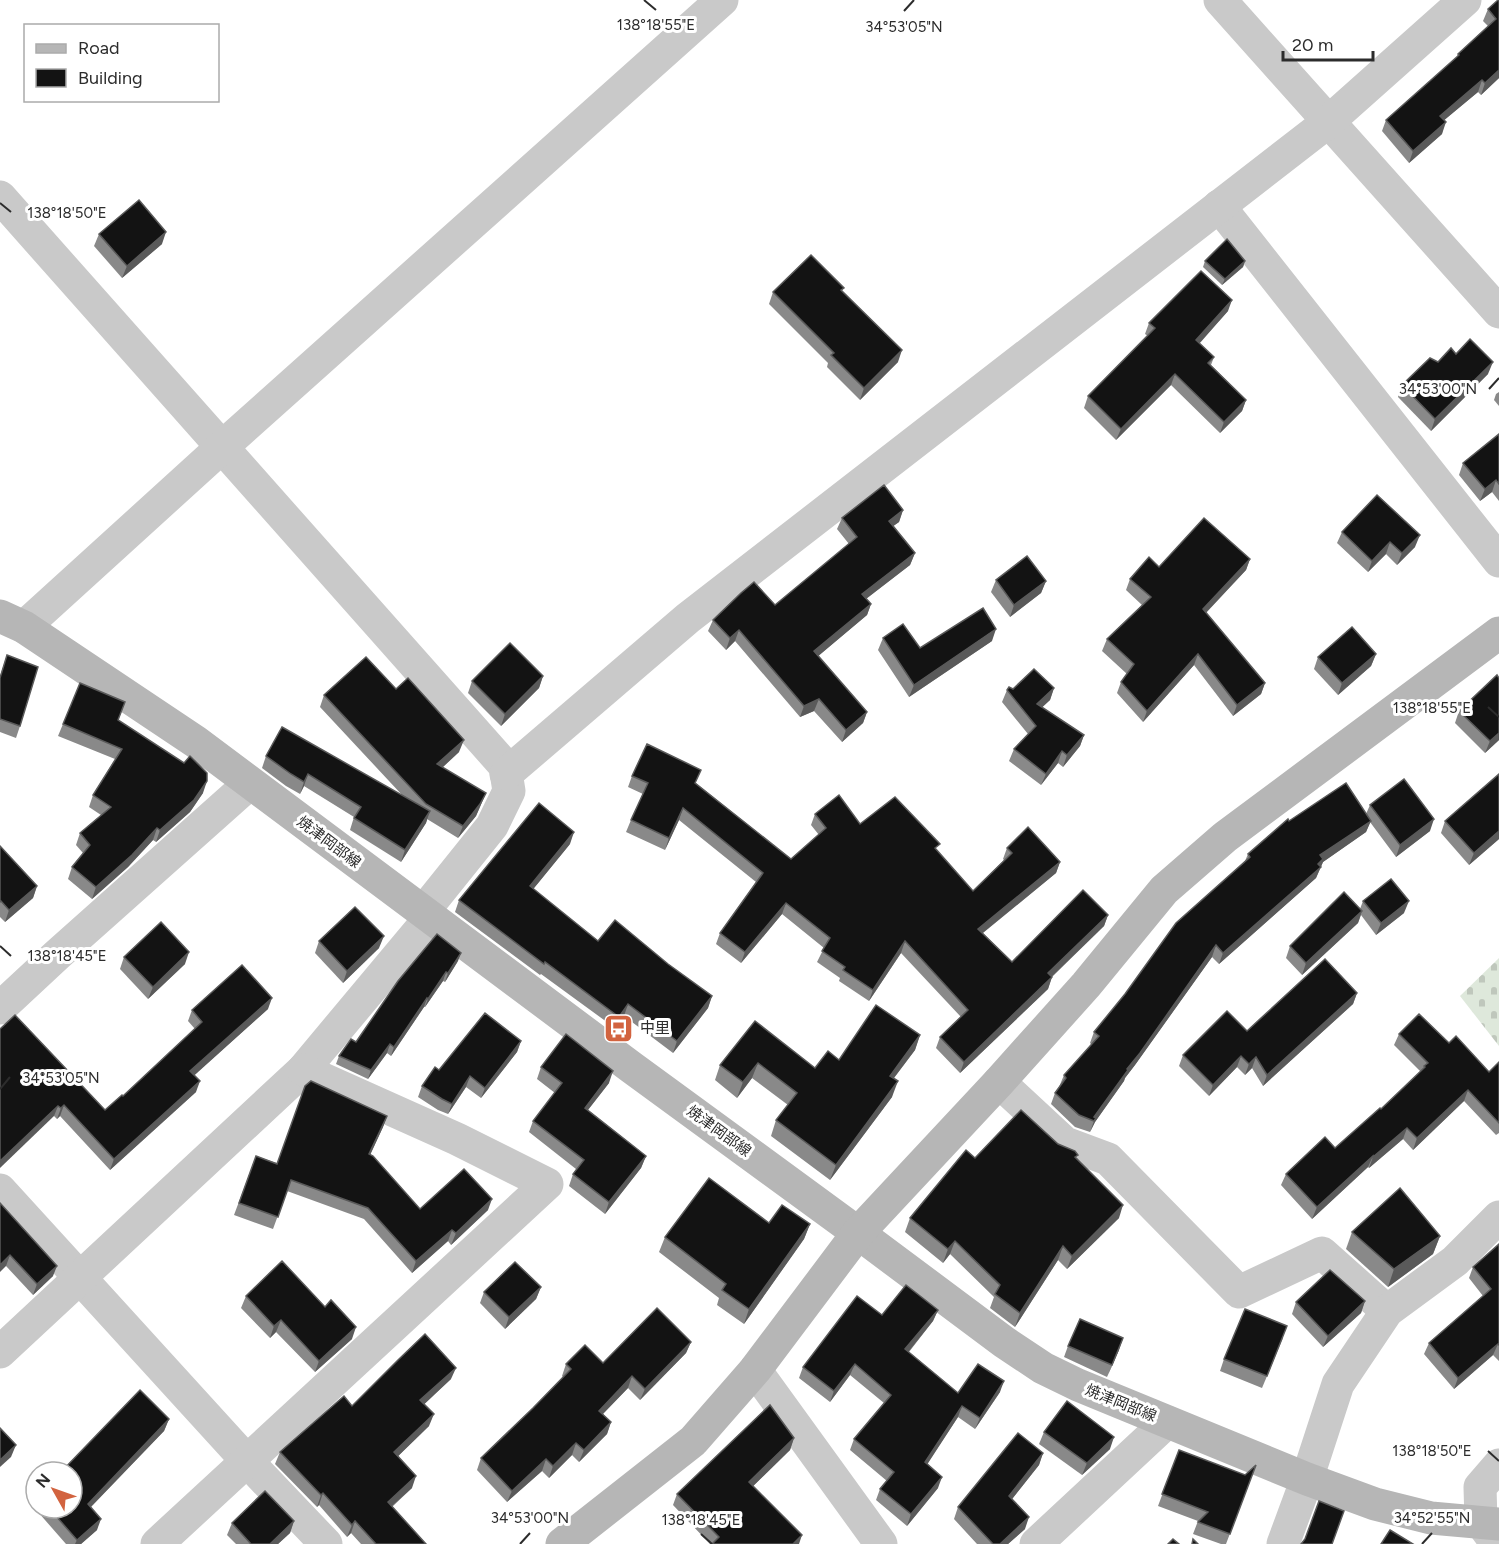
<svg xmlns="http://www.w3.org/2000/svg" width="1499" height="1544" font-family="Figtree,'Noto Sans JP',sans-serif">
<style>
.cemetery{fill:url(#cemetery-stones)}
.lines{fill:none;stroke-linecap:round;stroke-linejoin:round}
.street{stroke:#c9c9c9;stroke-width:33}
.secondary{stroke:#b6b6b6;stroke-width:33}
.wall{fill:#898989}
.shaded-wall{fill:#5a5a5a}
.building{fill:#131313;stroke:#5a5a5a;stroke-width:1.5}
.ticks{fill:none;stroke:#2c2c2c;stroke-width:2}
.labels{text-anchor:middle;stroke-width:6;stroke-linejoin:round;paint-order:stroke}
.street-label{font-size:15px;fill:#2c2c2c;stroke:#fff}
.poi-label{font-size:15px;fill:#2c2c2c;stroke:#fff;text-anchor:start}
.ticks-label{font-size:15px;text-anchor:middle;fill:#2c2c2c;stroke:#fff;stroke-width:6;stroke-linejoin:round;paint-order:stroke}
</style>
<defs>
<pattern id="cemetery-stones" width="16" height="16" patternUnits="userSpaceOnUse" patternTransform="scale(1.5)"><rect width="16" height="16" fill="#dee8db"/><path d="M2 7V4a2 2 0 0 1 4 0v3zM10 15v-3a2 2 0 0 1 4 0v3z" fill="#bfc7bc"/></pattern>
</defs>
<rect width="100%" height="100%" fill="#fff"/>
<polygon class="cemetery" points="1499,958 1499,1046 1460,996"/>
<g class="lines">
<g class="street">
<polyline points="1220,0 1499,312"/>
<polyline points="0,197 505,766 509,791 492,826 423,912"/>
<polyline points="1219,206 1499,561"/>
<polyline points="24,627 222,447 722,0"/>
<polyline points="506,774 688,618 1328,122 1465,0"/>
<polyline points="0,1008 57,955 250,783"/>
<polyline points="999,1082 1065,1143 1108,1159 1239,1292 1322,1253 1387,1311"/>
<polyline points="0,1190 247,1461 326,1544"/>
<polyline points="0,1352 303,1070 430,918"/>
<polyline points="755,1370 881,1544"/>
<polyline points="157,1544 547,1184 457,1139 303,1070"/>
<polyline points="1036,1544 1167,1422"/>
<polyline points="1283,1544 1307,1479 1338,1384 1387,1311 1455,1261 1499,1217"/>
<polyline points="1497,1544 1481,1522 1480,1487 1499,1465"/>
</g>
<g class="secondary">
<polyline points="0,616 24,627 196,742 631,1067 858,1233 1004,1342 1043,1368 1078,1385 1307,1479 1375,1504 1431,1518 1499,1524"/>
<polyline points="562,1544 693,1441 755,1370 858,1233 999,1082 1086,985 1164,890 1225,837 1499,633"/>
</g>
</g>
<g class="wall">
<polygon points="1499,0 1499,78 1481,95 1478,92 1444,120 1442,134 1409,163 1382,131 1386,120 1457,57 1458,54 1488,26 1483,21 1488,9"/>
<polygon points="99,234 162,244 122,278 94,246"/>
<polygon points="1205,261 1245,261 1243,267 1222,285 1203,267"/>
<polygon points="844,288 842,291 898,362 860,400 827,367 828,363 769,304 773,292"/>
<polygon points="1228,311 1199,343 1214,357 1211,365 1246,400 1242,411 1220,433 1171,385 1116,440 1084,408 1088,396 1148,336 1145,334 1149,323"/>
<polygon points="1456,354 1488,374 1431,431 1398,397 1402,385 1438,362"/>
<polygon points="1499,392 1499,406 1494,400 1496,394"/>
<polygon points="1499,434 1499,501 1492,492 1480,501 1459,475 1463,463"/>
<polygon points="903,510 899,522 893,526 915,553 910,565 866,599 871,604 867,615 818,656 867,712 863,723 842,742 814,711 800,717 735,641 726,650 708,631 713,620 775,605 849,544 837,529 842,518"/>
<polygon points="1342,532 1415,547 1397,565 1386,554 1368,572 1337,543"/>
<polygon points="1250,559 1246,570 1206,613 1265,683 1261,694 1233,716 1194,665 1143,722 1117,693 1121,682 1127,674 1102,651 1107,639 1142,605 1126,590 1130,579 1159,567"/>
<polygon points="996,580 1046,581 1041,593 1010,617 991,592"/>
<polygon points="883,638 920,648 992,641 909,697 878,650"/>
<polygon points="1376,654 1371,666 1338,695 1314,669 1318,657"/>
<polygon points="7,655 20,726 16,738 0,732 0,676"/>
<polygon points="543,676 539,688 501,726 468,693 472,681"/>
<polygon points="1054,688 1050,700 1042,707 1084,735 1080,746 1063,767 1058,763 1041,785 1009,761 1014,749 1028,734 1002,702 1007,690"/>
<polygon points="396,689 459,752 442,768 486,793 476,816 458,838 427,819 426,823 401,862 350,830 354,817 304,786 300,794 286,786 262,768 266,756 403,796 320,707 324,695"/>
<polygon points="1459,711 1499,740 1485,753 1455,723"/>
<polygon points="118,720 203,793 190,812 156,842 153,840 128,867 92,899 68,879 72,867 83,853 76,845 80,833 101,815 89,807 93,795 115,759 58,736 63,724"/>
<polygon points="632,776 696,783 791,859 819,835 811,825 815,814 860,824 937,850 973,891 1004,860 1003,859 1007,848 1060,862 1056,873 983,933 1012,962 1108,915 1104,926 1052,977 1048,989 960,1073 936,1048 940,1037 961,1017 901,953 869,1001 839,981 840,978 817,962 824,948 782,914 741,963 716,944 720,933 756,882 679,820 665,850 626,832 631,820 643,794 628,787"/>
<polygon points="1370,805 1430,831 1396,857 1370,822 1366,832 1323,862 1316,878 1219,964 1212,957 1135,1065 1125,1078 1124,1081 1095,1122 1090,1132 1075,1127 1051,1104 1055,1093 1059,1087 1064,1075 1092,1045 1090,1043 1094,1032 1245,861 1248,854 1289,821 1366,814"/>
<polygon points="1445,821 1499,839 1469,865 1441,833"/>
<polygon points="570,844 533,889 598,941 668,964 712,996 708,1008 673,1053 624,1016 615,1028 541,974 540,975 455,912 459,900"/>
<polygon points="0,846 37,886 33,898 5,922 0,917"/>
<polygon points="1363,901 1404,913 1376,935 1361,915 1358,923 1302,975 1286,958 1290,946 1360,909"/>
<polygon points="319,941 379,948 343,983 315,953"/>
<polygon points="124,957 185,964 148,999 120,969"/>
<polygon points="458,961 445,982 443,981 425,1007 424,1007 391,1056 387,1053 368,1079 336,1064 339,1056"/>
<polygon points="1357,993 1353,1004 1263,1086 1252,1068 1245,1075 1237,1067 1209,1096 1179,1066 1183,1055 1247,1031"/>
<polygon points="268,1009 194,1075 196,1092 110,1170 60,1116 57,1119 54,1116 0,1029 105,1110 123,1096 195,1029 188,1021 192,1010"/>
<polygon points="755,1021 815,1068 839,1060 920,1035 915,1050 894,1078 892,1097 830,1180 771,1136 776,1120 788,1105 752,1078 737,1098 715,1080 720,1065"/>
<polygon points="1399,1034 1449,1043 1489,1072 1499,1062 1499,1133 1496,1135 1464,1101 1413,1150 1403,1139 1369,1168 1368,1167 1312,1219 1281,1185 1286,1174 1335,1148 1381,1109 1421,1072 1394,1045"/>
<polygon points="521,1041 517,1052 481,1098 466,1087 448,1114 438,1110 418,1097 422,1086 439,1070"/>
<polygon points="541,1067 609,1083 588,1110 646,1156 641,1168 605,1214 569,1186 573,1174 576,1169 529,1132 533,1121 555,1093 537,1079"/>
<polygon points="387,1116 383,1127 370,1155 420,1209 488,1210 451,1245 448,1241 412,1273 364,1219 287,1191 273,1229 234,1215 256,1156 277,1163"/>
<polygon points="1058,1144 1077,1158 1119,1218 1067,1269 1058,1260 1015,1327 990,1308 994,1297 950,1254 943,1263 905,1232 910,1218 975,1158"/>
<polygon points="0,1203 53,1276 33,1295 6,1266"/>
<polygon points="769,1223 810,1224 804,1239 744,1324 717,1305 719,1298 659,1252 665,1237"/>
<polygon points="1352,1232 1440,1236 1433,1254 1388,1287 1346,1249"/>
<polygon points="1499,1244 1499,1361 1493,1355 1454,1389 1424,1354 1429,1343 1483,1296 1469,1278 1473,1267"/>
<polygon points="541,1287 536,1299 505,1329 480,1303 484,1292"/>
<polygon points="246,1296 352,1339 315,1372 276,1332 270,1338 241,1308"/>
<polygon points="1365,1301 1361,1313 1323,1347 1292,1314 1296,1302"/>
<polygon points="938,1310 933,1321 909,1352 958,1393 1000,1392 975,1429 958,1417 927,1464 938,1488 907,1526 876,1500 880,1489 887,1481 850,1450 854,1439 884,1403 850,1375 830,1402 799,1378 803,1367 882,1315"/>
<polygon points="1283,1338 1262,1388 1220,1371 1224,1359"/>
<polygon points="691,1342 686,1353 640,1400 628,1388 603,1414 611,1422 607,1434 579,1462 572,1455 549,1478 542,1471 507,1502 477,1470 481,1458 533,1408 563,1377 562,1376 566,1364 603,1363"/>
<polygon points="1068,1346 1119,1350 1107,1377 1064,1357"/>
<polygon points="398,1360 451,1379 424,1404 429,1426 398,1456 412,1488 392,1507 426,1544 361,1544 351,1533 347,1537 319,1505 317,1507 275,1464 280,1452 352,1406 397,1362"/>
<polygon points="169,1419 164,1431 91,1507 97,1530 81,1544 66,1544 31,1504 36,1491 36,1508 72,1508"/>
<polygon points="1044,1432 1110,1449 1082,1475 1039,1444"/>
<polygon points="794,1438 790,1450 753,1486 799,1544 710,1544 673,1505 677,1494"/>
<polygon points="1179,1450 1245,1475 1256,1465 1226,1544 1221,1544 1193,1534 1198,1521 1158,1506"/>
<polygon points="1043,1453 1039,1465 1012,1499 1025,1529 1008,1544 977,1544 954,1519 958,1507"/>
<polygon points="294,1521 290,1533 278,1544 236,1544 227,1535 232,1523"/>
</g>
<g class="shaded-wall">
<polygon points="1499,70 1499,78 1481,95 1485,83"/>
<polygon points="1482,80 1478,92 1436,127 1440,116"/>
<polygon points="1446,122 1442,134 1409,163 1413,151"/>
<polygon points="166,232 162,244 122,278 127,266"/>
<polygon points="1245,261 1243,267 1222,285 1225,279"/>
<polygon points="1232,300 1228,311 1192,352 1196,340"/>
<polygon points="902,350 898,362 860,400 864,388"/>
<polygon points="1493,362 1488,374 1431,431 1435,419"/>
<polygon points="1175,374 1171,385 1116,440 1121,429"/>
<polygon points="1246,400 1242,411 1220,433 1224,422"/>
<polygon points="1496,480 1492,492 1480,501 1485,489"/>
<polygon points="903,510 899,522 885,532 889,521"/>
<polygon points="1420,535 1415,547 1397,565 1402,553"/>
<polygon points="1390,542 1386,554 1368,572 1372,561"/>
<polygon points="915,553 910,565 858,605 862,594"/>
<polygon points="1250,559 1246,570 1199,620 1203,609"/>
<polygon points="1046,581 1041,593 1010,617 1014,605"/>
<polygon points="871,604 867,615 810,663 814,651"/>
<polygon points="996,629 992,641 909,697 914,685"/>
<polygon points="739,630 735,641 726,650 730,638"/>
<polygon points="1198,654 1194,665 1143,722 1147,711"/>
<polygon points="1376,654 1371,666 1338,695 1342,683"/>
<polygon points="543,676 539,688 501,726 505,714"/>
<polygon points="1265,683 1261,694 1233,716 1237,705"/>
<polygon points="1054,688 1050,700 1033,716 1037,704"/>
<polygon points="819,699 814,711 800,717 804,706"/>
<polygon points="867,712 863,723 842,742 846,730"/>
<polygon points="1499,733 1499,740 1485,753 1490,741"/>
<polygon points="1084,735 1080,746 1063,767 1067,755"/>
<polygon points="464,740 459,752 433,776 437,764"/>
<polygon points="1062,751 1058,763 1041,785 1046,774"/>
<polygon points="308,774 304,786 300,794 304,782"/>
<polygon points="207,781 203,793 190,812 156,842 160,830"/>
<polygon points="486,793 476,816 458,838 463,826"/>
<polygon points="683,808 679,820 665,850 669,838"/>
<polygon points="430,811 426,823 401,862 405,850"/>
<polygon points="1434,819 1430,831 1396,857 1400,845"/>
<polygon points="1371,821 1366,832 1323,862 1316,878 1219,964 1223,953 1320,855"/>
<polygon points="157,828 153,840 128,867 92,899 96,887"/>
<polygon points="1499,831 1499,839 1469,865 1474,853"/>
<polygon points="574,832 570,844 526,898 530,886"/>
<polygon points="1060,862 1056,873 974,940 978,929"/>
<polygon points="37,886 33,898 5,922 9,910"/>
<polygon points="1409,901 1404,913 1376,935 1381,923"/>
<polygon points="786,903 782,914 741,963 745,952"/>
<polygon points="1362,911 1358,923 1302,975 1306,963"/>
<polygon points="1108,915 1104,926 1044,984 1048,973"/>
<polygon points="384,936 379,948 343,983 347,971"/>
<polygon points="905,941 901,953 869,1001 873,990"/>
<polygon points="1216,945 1212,957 1135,1065 1125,1078 1124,1081 1095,1122 1090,1132 1094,1121 1094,1117 1127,1069"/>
<polygon points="189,952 185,964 148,999 153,987"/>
<polygon points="461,953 458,961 445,982 448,973"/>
<polygon points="446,972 443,981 425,1007 428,999"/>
<polygon points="1052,977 1048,989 960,1073 964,1062"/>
<polygon points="1357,993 1353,1004 1263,1086 1267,1075"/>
<polygon points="712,996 708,1008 673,1053 677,1041"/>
<polygon points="272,998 268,1009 187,1082 190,1071"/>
<polygon points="427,998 424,1007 391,1056 394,1047"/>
<polygon points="628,1004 624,1016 615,1028 619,1017"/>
<polygon points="920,1035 915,1050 884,1091 890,1076"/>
<polygon points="521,1041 517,1052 481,1098 485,1088"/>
<polygon points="390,1044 387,1053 368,1079 371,1070"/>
<polygon points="1241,1056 1237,1067 1209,1096 1213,1085"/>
<polygon points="1256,1057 1252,1068 1245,1075 1249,1064"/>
<polygon points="758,1063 752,1078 737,1098 743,1082"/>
<polygon points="613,1071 609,1083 580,1120 585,1108"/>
<polygon points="470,1076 466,1087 448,1114 452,1104"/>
<polygon points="200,1081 196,1092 110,1170 114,1159"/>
<polygon points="898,1081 892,1097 830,1180 836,1165"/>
<polygon points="1468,1090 1464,1101 1413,1150 1417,1138"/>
<polygon points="64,1105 60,1116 57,1119 61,1108"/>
<polygon points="58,1106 54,1116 0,1168 0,1161"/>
<polygon points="387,1116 383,1127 365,1166 369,1154"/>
<polygon points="1407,1128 1403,1139 1369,1168 1373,1157"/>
<polygon points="646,1156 641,1168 605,1214 609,1202"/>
<polygon points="1373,1156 1368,1167 1312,1219 1317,1207"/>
<polygon points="492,1199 488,1210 451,1245 456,1233"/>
<polygon points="1123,1205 1119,1218 1067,1269 1072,1256"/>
<polygon points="810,1224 804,1239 744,1324 749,1309"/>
<polygon points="452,1230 448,1241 412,1273 416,1261"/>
<polygon points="1440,1236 1433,1254 1388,1287 1394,1269"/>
<polygon points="955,1241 950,1254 943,1263 948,1249"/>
<polygon points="1063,1246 1058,1260 1015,1327 1020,1313"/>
<polygon points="10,1255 6,1266 0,1272 0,1265"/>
<polygon points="57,1266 53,1276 33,1295 37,1284"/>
<polygon points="541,1287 536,1299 505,1329 509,1317"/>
<polygon points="1365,1301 1361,1313 1323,1347 1328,1336"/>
<polygon points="938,1310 933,1321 901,1361 905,1349"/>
<polygon points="281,1320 276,1332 270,1338 274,1326"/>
<polygon points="356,1327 352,1339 315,1372 319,1361"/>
<polygon points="1123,1338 1119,1350 1107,1377 1112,1365"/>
<polygon points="691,1342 686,1353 640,1400 645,1389"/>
<polygon points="1498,1344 1493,1355 1454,1389 1458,1378"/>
<polygon points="855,1364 850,1375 830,1402 834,1391"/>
<polygon points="456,1368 451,1379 416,1412 420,1400"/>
<polygon points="632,1376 628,1388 595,1422 599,1411"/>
<polygon points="1004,1381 1000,1392 975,1429 980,1418"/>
<polygon points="962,1406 958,1417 921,1474 925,1462"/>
<polygon points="434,1414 429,1426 390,1464 394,1452"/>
<polygon points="169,1419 164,1431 83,1515 88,1504"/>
<polygon points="611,1422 607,1434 579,1462 584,1450"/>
<polygon points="1114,1437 1110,1449 1082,1475 1087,1463"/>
<polygon points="794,1438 790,1450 745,1494 749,1482"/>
<polygon points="576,1443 572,1455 549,1478 553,1466"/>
<polygon points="16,1445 11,1457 0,1467 0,1460"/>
<polygon points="1043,1453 1039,1465 1005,1508 1009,1496"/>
<polygon points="546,1459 542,1471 507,1502 512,1491"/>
<polygon points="416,1476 412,1488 383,1514 388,1502"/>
<polygon points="942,1477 938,1488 907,1526 911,1514"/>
<polygon points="323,1493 319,1505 317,1507 321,1495"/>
<polygon points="1029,1517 1025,1529 1008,1544 1000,1544"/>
<polygon points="101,1519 97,1530 81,1544 75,1544 77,1540"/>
<polygon points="294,1521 290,1533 278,1544 270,1544"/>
<polygon points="355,1521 351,1533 347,1537 352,1525"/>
<polygon points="802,1535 799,1544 793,1544"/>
</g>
<g class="building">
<polygon points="1498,0 1499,0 1499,70 1485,83 1482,80 1440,116 1446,122 1413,151 1386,120 1459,55 1458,54 1496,19 1488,9"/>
<polygon points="139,200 166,232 127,266 99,234"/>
<polygon points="1227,239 1245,261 1225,279 1205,261"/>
<polygon points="811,255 844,288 841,290 902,350 864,388 831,355 834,353 773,292"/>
<polygon points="1201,271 1232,300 1196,340 1214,357 1208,363 1246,400 1224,422 1175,374 1121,429 1088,396 1155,328 1149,323"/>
<polygon points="1470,339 1493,362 1435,419 1402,385 1430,358 1438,362 1451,348 1456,354"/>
<polygon points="1499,434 1499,484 1496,480 1485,489 1463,463"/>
<polygon points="884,485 903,510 889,521 915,553 862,594 871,604 814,651 867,712 846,730 819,699 804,706 739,630 730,638 713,620 741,593 754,582 775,605 857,537 842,518"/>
<polygon points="1377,495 1420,535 1402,553 1390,542 1372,561 1342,532"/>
<polygon points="1204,518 1250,559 1203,609 1265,683 1237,705 1198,654 1147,711 1121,682 1134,664 1107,639 1151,597 1130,579 1149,557 1159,567"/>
<polygon points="1027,556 1046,581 1014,605 996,580"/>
<polygon points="983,608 996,629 914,685 883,638 903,624 920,648"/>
<polygon points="1352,627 1376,654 1342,683 1318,657"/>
<polygon points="510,643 543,676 505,714 472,681"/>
<polygon points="7,655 38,667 20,726 0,719 0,678"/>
<polygon points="366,657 396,689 408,678 464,740 437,764 486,793 480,804 463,826 426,804 324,695"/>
<polygon points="1034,669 1054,688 1037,704 1084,735 1067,755 1062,751 1046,774 1014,749 1036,726 1007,690 1009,687 1013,689"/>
<polygon points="1497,675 1499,678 1499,733 1490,741 1459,711"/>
<polygon points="80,683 125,702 118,720 184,763 190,756 207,773 207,781 194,800 160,830 157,828 132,855 96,887 72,867 90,845 80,833 111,807 93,795 122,749 63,724"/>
<polygon points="282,727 430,811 405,850 354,818 361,807 308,774 304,782 291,774 266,756"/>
<polygon points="647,744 701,770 695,783 791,859 826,828 815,814 839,795 860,824 895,797 940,844 935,848 973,891 1012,853 1007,848 1028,827 1060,862 978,929 1012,962 1083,890 1108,915 1048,973 1052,977 964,1062 940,1037 968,1010 905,941 873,990 843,970 845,967 822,951 830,938 786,903 745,952 720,933 763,873 683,808 669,838 631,820 648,783 632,776"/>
<polygon points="1499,774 1499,831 1474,853 1445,821"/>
<polygon points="1404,779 1434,819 1400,845 1370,805"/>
<polygon points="1346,783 1371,821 1320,855 1323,859 1318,864 1321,867 1223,953 1216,945 1140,1053 1127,1069 1128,1070 1094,1117 1096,1118 1094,1121 1079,1115 1055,1093 1066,1078 1064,1075 1099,1036 1094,1032 1125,994 1176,923 1250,857 1248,854 1288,819 1289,821"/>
<polygon points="539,803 574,832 530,886 598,941 615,920 668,964 712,996 677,1041 628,1004 619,1017 545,962 544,964 459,900"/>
<polygon points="0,846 37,886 9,910 1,901 0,902"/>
<polygon points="1391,879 1409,901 1381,923 1363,901"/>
<polygon points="1344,892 1362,911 1306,963 1290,946"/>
<polygon points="355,907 384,936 347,971 319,941"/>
<polygon points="161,922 189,952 153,987 124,957"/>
<polygon points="437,934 461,953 448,973 446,972 428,999 427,998 394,1047 390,1044 371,1070 339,1056 351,1039 356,1042 398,981"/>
<polygon points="1325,959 1357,993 1267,1075 1256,1057 1249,1064 1241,1056 1213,1085 1183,1055 1227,1011 1247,1031"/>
<polygon points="242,965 272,998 190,1071 200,1081 114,1159 64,1105 61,1108 58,1106 0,1161 0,1029 15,1015 105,1110 122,1095 123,1096 202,1022 192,1010"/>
<polygon points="876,1005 920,1035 890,1076 898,1081 836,1165 776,1120 797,1093 758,1063 743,1082 720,1065 755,1021 815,1068 828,1051 839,1060"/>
<polygon points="485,1013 521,1041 485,1088 470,1076 452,1104 442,1099 422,1086 435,1067 439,1070"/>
<polygon points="1419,1014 1449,1043 1456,1036 1489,1072 1499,1062 1499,1123 1468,1090 1417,1138 1407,1128 1373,1157 1373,1156 1317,1207 1286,1174 1325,1137 1335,1148 1380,1108 1381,1109 1425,1067 1424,1066 1428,1063 1399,1034"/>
<polygon points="566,1034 613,1071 585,1108 646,1156 609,1202 573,1174 584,1160 533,1121 562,1083 541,1067"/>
<polygon points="311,1081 387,1116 369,1154 373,1156 420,1209 464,1169 492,1199 456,1233 452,1230 416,1261 368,1208 291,1180 278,1217 239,1203 256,1156 277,1164 305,1086"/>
<polygon points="1021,1110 1058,1144 1075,1151 1078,1155 1075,1157 1123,1205 1072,1256 1063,1246 1020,1313 995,1294 1000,1285 955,1241 948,1249 910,1218 966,1150 975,1158"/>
<polygon points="709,1178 769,1223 782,1205 810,1224 749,1309 722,1290 726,1284 665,1237"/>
<polygon points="1400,1188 1440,1236 1394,1269 1352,1232"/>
<polygon points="0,1203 57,1266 37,1284 10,1255 0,1265"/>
<polygon points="1499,1244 1499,1345 1498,1344 1458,1378 1429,1343 1491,1289 1473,1267"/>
<polygon points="282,1261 325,1307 331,1300 356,1327 319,1361 281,1320 274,1326 246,1296"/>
<polygon points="515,1262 541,1287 509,1317 484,1292"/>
<polygon points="1330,1270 1365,1301 1328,1336 1296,1302"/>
<polygon points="906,1285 938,1310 905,1349 958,1393 978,1364 1004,1381 980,1418 962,1406 925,1462 942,1477 911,1514 880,1489 894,1472 854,1439 891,1395 855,1364 834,1391 803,1367 857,1296 882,1315"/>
<polygon points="657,1308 691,1342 645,1389 632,1376 599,1411 611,1422 584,1450 576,1443 553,1466 546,1459 512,1491 481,1458 533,1408 571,1369 566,1364 585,1345 603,1363"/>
<polygon points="1245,1309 1287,1326 1267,1376 1224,1359"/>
<polygon points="1080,1319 1123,1338 1112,1365 1068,1346"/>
<polygon points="425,1334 456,1368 420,1400 434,1414 394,1452 416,1476 388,1502 426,1544 376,1544 355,1521 352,1525 323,1493 321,1495 280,1452 344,1396 352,1406 398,1360"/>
<polygon points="140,1390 169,1419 88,1504 101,1519 77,1540 49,1508 72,1508 72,1472 61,1472"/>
<polygon points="1067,1401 1114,1437 1087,1463 1044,1432"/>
<polygon points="770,1405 794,1438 749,1482 802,1535 793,1544 712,1544 719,1537 677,1494"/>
<polygon points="0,1428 16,1445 0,1460"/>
<polygon points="1018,1433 1043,1453 1009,1496 1029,1517 1000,1544 993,1544 958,1507"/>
<polygon points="1179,1450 1245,1475 1256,1465 1230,1534 1198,1522 1208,1512 1162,1494"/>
<polygon points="265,1491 294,1521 270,1544 251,1544 232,1523"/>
<polygon points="1319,1501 1344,1511 1332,1544 1301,1544 1305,1539"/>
<polygon points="1390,1530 1413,1544 1381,1544"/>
<polygon points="1173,1539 1179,1544 1168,1544"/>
<polygon points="1193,1539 1198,1544 1192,1544"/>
</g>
<path class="ticks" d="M644,0L656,10M904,11L914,0M0,203L11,212M1489,389L1499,378M1488,707L1499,717M0,946L11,956M0,1089L10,1077M1488,1451L1499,1461M701,1534L712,1544M520,1544L530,1533M1422,1544L1432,1533"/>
<defs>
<symbol id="bus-square" viewBox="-11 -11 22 22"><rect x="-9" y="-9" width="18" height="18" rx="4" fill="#d2633f" stroke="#fff"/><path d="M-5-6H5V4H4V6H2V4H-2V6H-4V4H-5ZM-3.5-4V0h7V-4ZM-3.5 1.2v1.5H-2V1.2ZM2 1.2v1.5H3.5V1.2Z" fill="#fff"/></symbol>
</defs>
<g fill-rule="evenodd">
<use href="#bus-square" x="602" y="1012" width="33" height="33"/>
</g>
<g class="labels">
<g class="street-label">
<text transform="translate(329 842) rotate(37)" y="5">焼津岡部線</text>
<text transform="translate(719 1131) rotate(36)" y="5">焼津岡部線</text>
<text transform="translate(1121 1403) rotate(22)" y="5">焼津岡部線</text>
</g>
<g class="poi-label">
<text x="640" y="1033">中里</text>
</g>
</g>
<g class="ticks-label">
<text x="656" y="30">138°18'55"E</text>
<text x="904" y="32">34°53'05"N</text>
<text x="67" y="218">138°18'50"E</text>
<text x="1438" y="394">34°53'00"N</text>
<text x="1432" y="713">138°18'55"E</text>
<text x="67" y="961">138°18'45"E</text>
<text x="61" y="1083">34°53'05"N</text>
<text x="1432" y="1456">138°18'50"E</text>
<text x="530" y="1523">34°53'00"N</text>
<text x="1432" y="1523">34°52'55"N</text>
<text x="701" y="1525">138°18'45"E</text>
</g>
<rect x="24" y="24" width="195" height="78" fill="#ffffff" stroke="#ababab" stroke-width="1.5"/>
<rect x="36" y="44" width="30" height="9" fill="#b6b6b6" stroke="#ababab" stroke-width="1.5"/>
<text x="78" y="54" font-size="18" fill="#2c2c2c">Road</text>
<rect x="36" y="69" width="30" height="18" fill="#131313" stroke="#ababab" stroke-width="1.5"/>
<text x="78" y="84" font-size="18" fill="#2c2c2c">Building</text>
<g transform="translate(54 1490) rotate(310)"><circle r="28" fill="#ffffff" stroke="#ababab" stroke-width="1.5"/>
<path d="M0-4.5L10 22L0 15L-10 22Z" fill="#d2633f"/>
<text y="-9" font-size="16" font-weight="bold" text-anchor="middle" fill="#2c2c2c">N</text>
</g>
<path d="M1283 51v9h90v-9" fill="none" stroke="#2c2c2c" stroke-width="3"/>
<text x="1292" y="51" font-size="18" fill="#2c2c2c" stroke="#ffffff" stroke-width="4.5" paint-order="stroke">20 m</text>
</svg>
